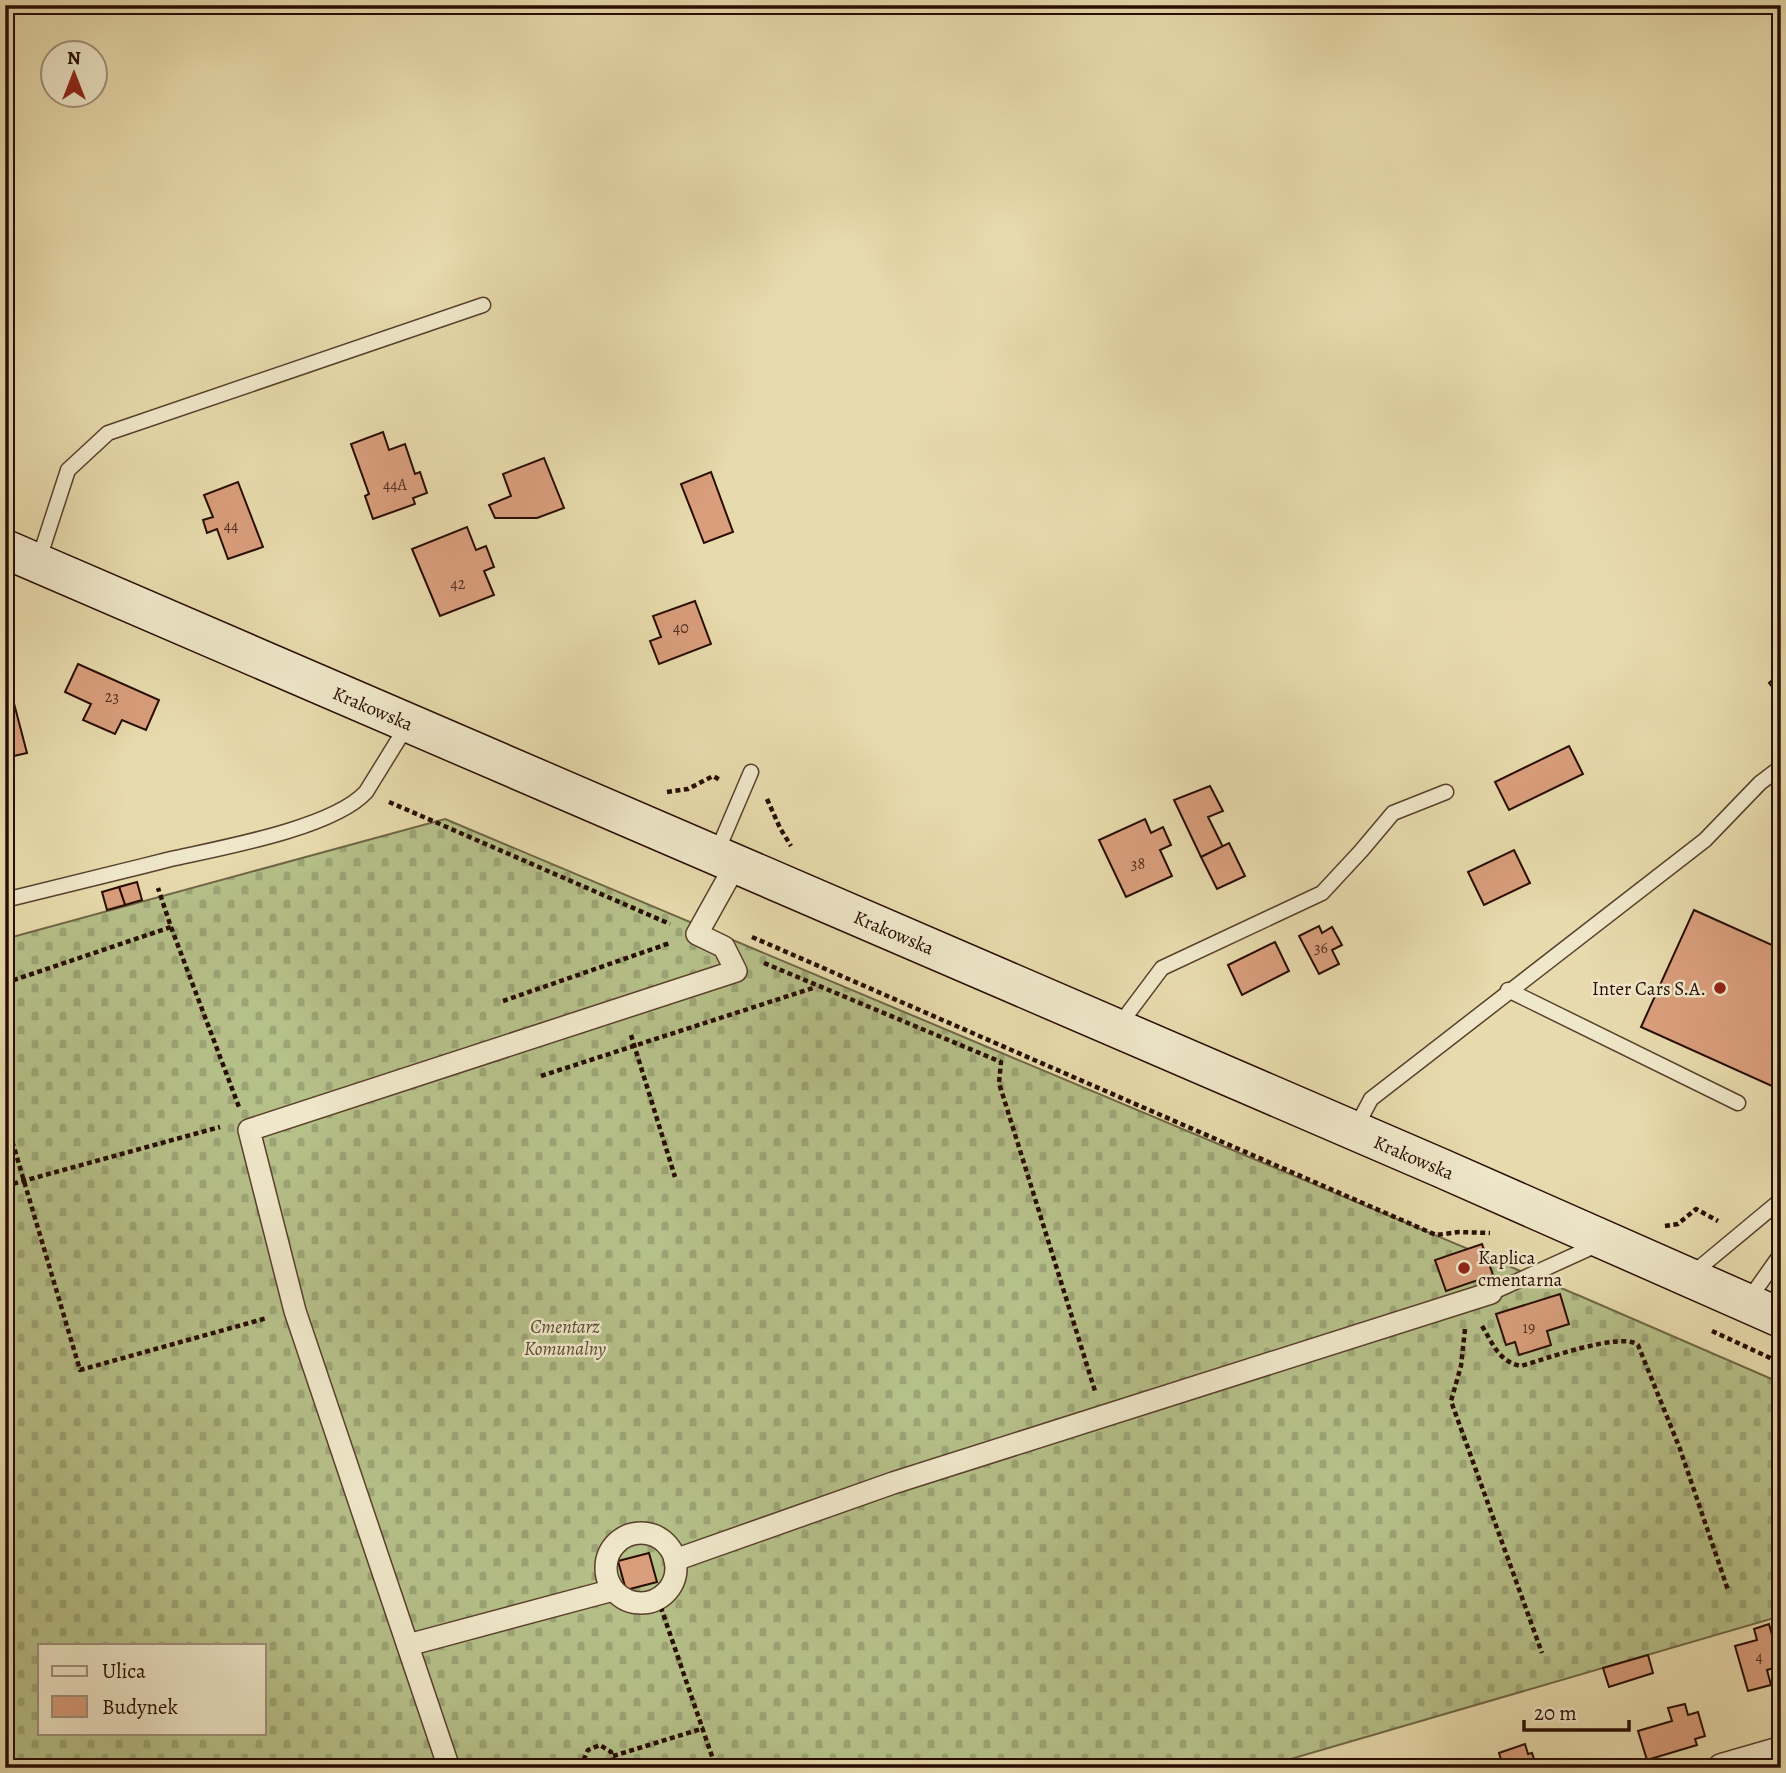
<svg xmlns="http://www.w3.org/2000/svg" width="1786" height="1773" font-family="Alegreya,serif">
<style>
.cemetery{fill:url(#cemetery-stones);stroke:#6f6646;stroke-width:2;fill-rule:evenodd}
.building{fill:#d99e7c;stroke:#280d02;stroke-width:2}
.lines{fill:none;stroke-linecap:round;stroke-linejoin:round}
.service-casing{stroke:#58402c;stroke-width:17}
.pedestrian-casing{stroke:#58402c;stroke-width:24}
.minor-casing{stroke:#58402c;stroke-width:31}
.secondary-casing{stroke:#280d02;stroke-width:41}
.path{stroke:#280d02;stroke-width:4.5;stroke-dasharray:5 3.5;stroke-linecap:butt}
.service{stroke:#efe7c9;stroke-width:14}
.pedestrian{stroke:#efe7c9;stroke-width:21}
.minor{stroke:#efe7c9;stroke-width:28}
.secondary{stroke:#efe7c9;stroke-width:38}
.poi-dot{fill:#8f2418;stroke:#efe7c9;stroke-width:2.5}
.labels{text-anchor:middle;stroke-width:5;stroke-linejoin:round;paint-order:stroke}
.number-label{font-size:16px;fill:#543120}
.street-label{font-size:19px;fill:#280d02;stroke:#efe7c9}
.poi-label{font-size:19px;fill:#280d02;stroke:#efe7c9;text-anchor:end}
.park-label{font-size:19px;font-style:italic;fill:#5a4c31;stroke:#efe7c9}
</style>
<defs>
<pattern id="cemetery-stones" width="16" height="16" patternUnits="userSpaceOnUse" patternTransform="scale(1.75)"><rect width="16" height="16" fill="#b6c089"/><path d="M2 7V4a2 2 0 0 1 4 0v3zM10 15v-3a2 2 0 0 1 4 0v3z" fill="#9ca475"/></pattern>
</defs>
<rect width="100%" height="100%" fill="#e7daac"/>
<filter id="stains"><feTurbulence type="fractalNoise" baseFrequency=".00286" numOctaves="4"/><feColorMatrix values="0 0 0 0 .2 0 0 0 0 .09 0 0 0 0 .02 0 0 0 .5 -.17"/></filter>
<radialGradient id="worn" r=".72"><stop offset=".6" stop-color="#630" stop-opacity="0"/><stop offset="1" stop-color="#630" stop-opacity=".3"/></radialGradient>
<path class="cemetery" d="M445,819L1580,1296L1781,1383V1616L1260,1768H5V939ZM40,1645H264V1733H40Z"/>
<g class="building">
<polygon points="383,432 389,450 405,444 415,474 420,472 427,493 413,498 415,504 373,519 365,496 369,494 351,444"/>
<polygon points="544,458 564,508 537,518 495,518 489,505 511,496 503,474"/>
<polygon points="711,472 733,532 704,543 681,484"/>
<polygon points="238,482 263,547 228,559 217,529 207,533 203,520 213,517 204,495"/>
<polygon points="467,527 476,550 486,546 494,567 484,571 494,595 440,616 412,549"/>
<polygon points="695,601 711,644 659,664 650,641 661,637 653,616"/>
<polygon points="78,664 159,700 146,730 122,720 115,734 83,720 91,704 65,692"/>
<polygon points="5,669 27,753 5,758"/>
<polygon points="1781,673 1781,698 1769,683"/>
<polygon points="1569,746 1583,774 1509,810 1495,782"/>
<polygon points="1210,786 1223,811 1208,817 1223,847 1201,857 1174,800"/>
<polygon points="1145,819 1151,833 1163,827 1171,845 1160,850 1172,876 1126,897 1099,840"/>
<polygon points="1229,843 1245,876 1217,889 1201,857"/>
<polygon points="1514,850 1530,883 1484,905 1468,872"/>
<polygon points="137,882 142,900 125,905 119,887"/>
<polygon points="119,887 125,905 107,910 102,892"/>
<polygon points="1694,910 1781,949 1781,1090 1641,1027"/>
<polygon points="1319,926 1322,933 1332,927 1342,945 1332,950 1339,964 1319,974 1299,936"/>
<polygon points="1275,942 1289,971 1242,995 1228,965"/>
<polygon points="1482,1244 1493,1275 1446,1291 1435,1260"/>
<polygon points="1560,1294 1569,1324 1547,1331 1551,1345 1519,1355 1515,1342 1506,1345 1496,1314"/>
<polygon points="649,1553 657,1582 626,1590 618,1561"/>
<polygon points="1769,1624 1772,1635 1781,1633 1781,1666 1767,1670 1771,1685 1748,1691 1735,1646 1757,1640 1754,1629"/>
<polygon points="1648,1655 1653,1673 1609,1687 1603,1668"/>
<polygon points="1685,1704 1688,1715 1698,1712 1705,1736 1695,1739 1697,1745 1647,1760 1638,1731 1672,1721 1668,1708"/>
<polygon points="1525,1744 1528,1754 1532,1753 1537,1768 1490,1768 1502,1763 1499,1753"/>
</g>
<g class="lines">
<defs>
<g id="service">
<polyline points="38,562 68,470 108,433 483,305"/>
<polyline points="716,854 751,772"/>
<path d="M5,900C61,886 116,873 171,859C221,848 333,828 366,792L408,724"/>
<polyline points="1508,990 1738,1103"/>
<polyline points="1117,1028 1162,968 1322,893 1361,851 1393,813 1446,792"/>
<polyline points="1354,1131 1371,1099 1705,840 1760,783 1781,767"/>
<polyline points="1692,1274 1781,1200"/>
<polyline points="1491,1293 1599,1244"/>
<polyline points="1747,1302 1781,1254"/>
</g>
<g id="pedestrian">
<circle cx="641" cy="1568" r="35"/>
<polyline points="675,1560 893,1483 1491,1293"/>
<polyline points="408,1645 613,1590"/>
<polyline points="449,1768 295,1311 249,1130 736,971 724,947 697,934 736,864"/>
</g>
<polyline id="minor" points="1722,1768 1781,1751"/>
<polyline id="secondary" points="5,549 1441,1168 1781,1318"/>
</defs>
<use href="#service" class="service-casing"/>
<use href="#pedestrian" class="pedestrian-casing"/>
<use href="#minor" class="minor-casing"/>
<use href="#secondary" class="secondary-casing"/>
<g class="path">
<polyline points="667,792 688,789 713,776 720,780"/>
<polyline points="767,799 780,828 791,846"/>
<polyline points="389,802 670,924"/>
<polyline points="171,927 239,1107"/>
<polyline points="752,937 1436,1235 1459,1232 1490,1233"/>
<polyline points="764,963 1001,1062 999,1083 1095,1391"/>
<polyline points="5,983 171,927 158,888"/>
<polyline points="503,1001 670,943"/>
<polyline points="631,1035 675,1177"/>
<polyline points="541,1076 816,987"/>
<polyline points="5,1117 80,1370 267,1318"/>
<polyline points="5,1186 220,1127"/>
<polyline points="1665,1226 1678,1224 1696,1209 1718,1221"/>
<path d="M1482,1326C1493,1344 1499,1362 1521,1366C1542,1360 1622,1331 1638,1345L1680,1449L1728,1590"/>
<polyline points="1465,1329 1461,1366 1451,1401 1542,1653"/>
<polyline points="1712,1331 1781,1363"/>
<polyline points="658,1599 716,1768"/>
<polyline points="613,1756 704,1728"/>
<polyline points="570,1768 585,1763"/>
<polyline points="587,1768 584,1759 588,1750 600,1745 611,1752 613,1761 611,1768"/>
</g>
<use href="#service" class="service"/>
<use href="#pedestrian" class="pedestrian"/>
<use href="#minor" class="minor"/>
<use href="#secondary" class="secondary"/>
</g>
<g class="poi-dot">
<circle cx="1720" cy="988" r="7"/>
<circle cx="1464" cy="1268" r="7"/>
</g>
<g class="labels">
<g class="number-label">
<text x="395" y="490">44A</text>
<text x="231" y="531">44</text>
<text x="458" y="589">42</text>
<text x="681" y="633">40</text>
<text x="112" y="702">23</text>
<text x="1138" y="869">38</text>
<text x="1321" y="953">36</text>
<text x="1529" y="1333">19</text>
<text x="1759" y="1662">4</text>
</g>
<g class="street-label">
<text transform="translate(373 708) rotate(23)" y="7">Krakowska</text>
<text transform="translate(894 932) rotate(23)" y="7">Krakowska</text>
<text transform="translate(1414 1157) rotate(23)" y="7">Krakowska</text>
</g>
<g class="poi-label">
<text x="1706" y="995">Inter Cars S.A.</text>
<text x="1478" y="1264" text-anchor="start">Kaplica<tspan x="1478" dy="22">cmentarna</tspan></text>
</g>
<g class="park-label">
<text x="565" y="1333">Cmentarz<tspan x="565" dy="22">Komunalny</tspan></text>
</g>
</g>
<rect width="1786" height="1773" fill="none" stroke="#e7daac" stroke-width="28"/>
<rect x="7" y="7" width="1772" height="1759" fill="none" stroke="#280d02" stroke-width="3.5"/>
<rect x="14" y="14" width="1758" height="1745" fill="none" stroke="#280d02" stroke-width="2"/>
<rect x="38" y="1644" width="228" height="91" fill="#efe7c9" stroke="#9f9079" stroke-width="2"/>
<rect x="52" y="1666" width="35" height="10" fill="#efe7c9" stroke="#9f9079" stroke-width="2"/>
<text x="102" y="1678" font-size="21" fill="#280d02">Ulica</text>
<rect x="52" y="1696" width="35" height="21" fill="#d99e7c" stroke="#9f9079" stroke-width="2"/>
<text x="102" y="1714" font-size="21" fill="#280d02">Budynek</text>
<g transform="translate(74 74)"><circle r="33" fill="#efe7c9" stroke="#9f9079" stroke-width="2"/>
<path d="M0-5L12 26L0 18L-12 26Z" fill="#8f2418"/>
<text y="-10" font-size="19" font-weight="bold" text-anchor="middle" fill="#280d02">N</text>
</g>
<path d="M1524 1720v10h105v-10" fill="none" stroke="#280d02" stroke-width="3.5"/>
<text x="1534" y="1720" font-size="21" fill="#280d02" stroke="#efe7c9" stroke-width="5" paint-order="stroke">20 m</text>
<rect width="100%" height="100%" filter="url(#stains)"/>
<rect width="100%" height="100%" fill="url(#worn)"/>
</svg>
